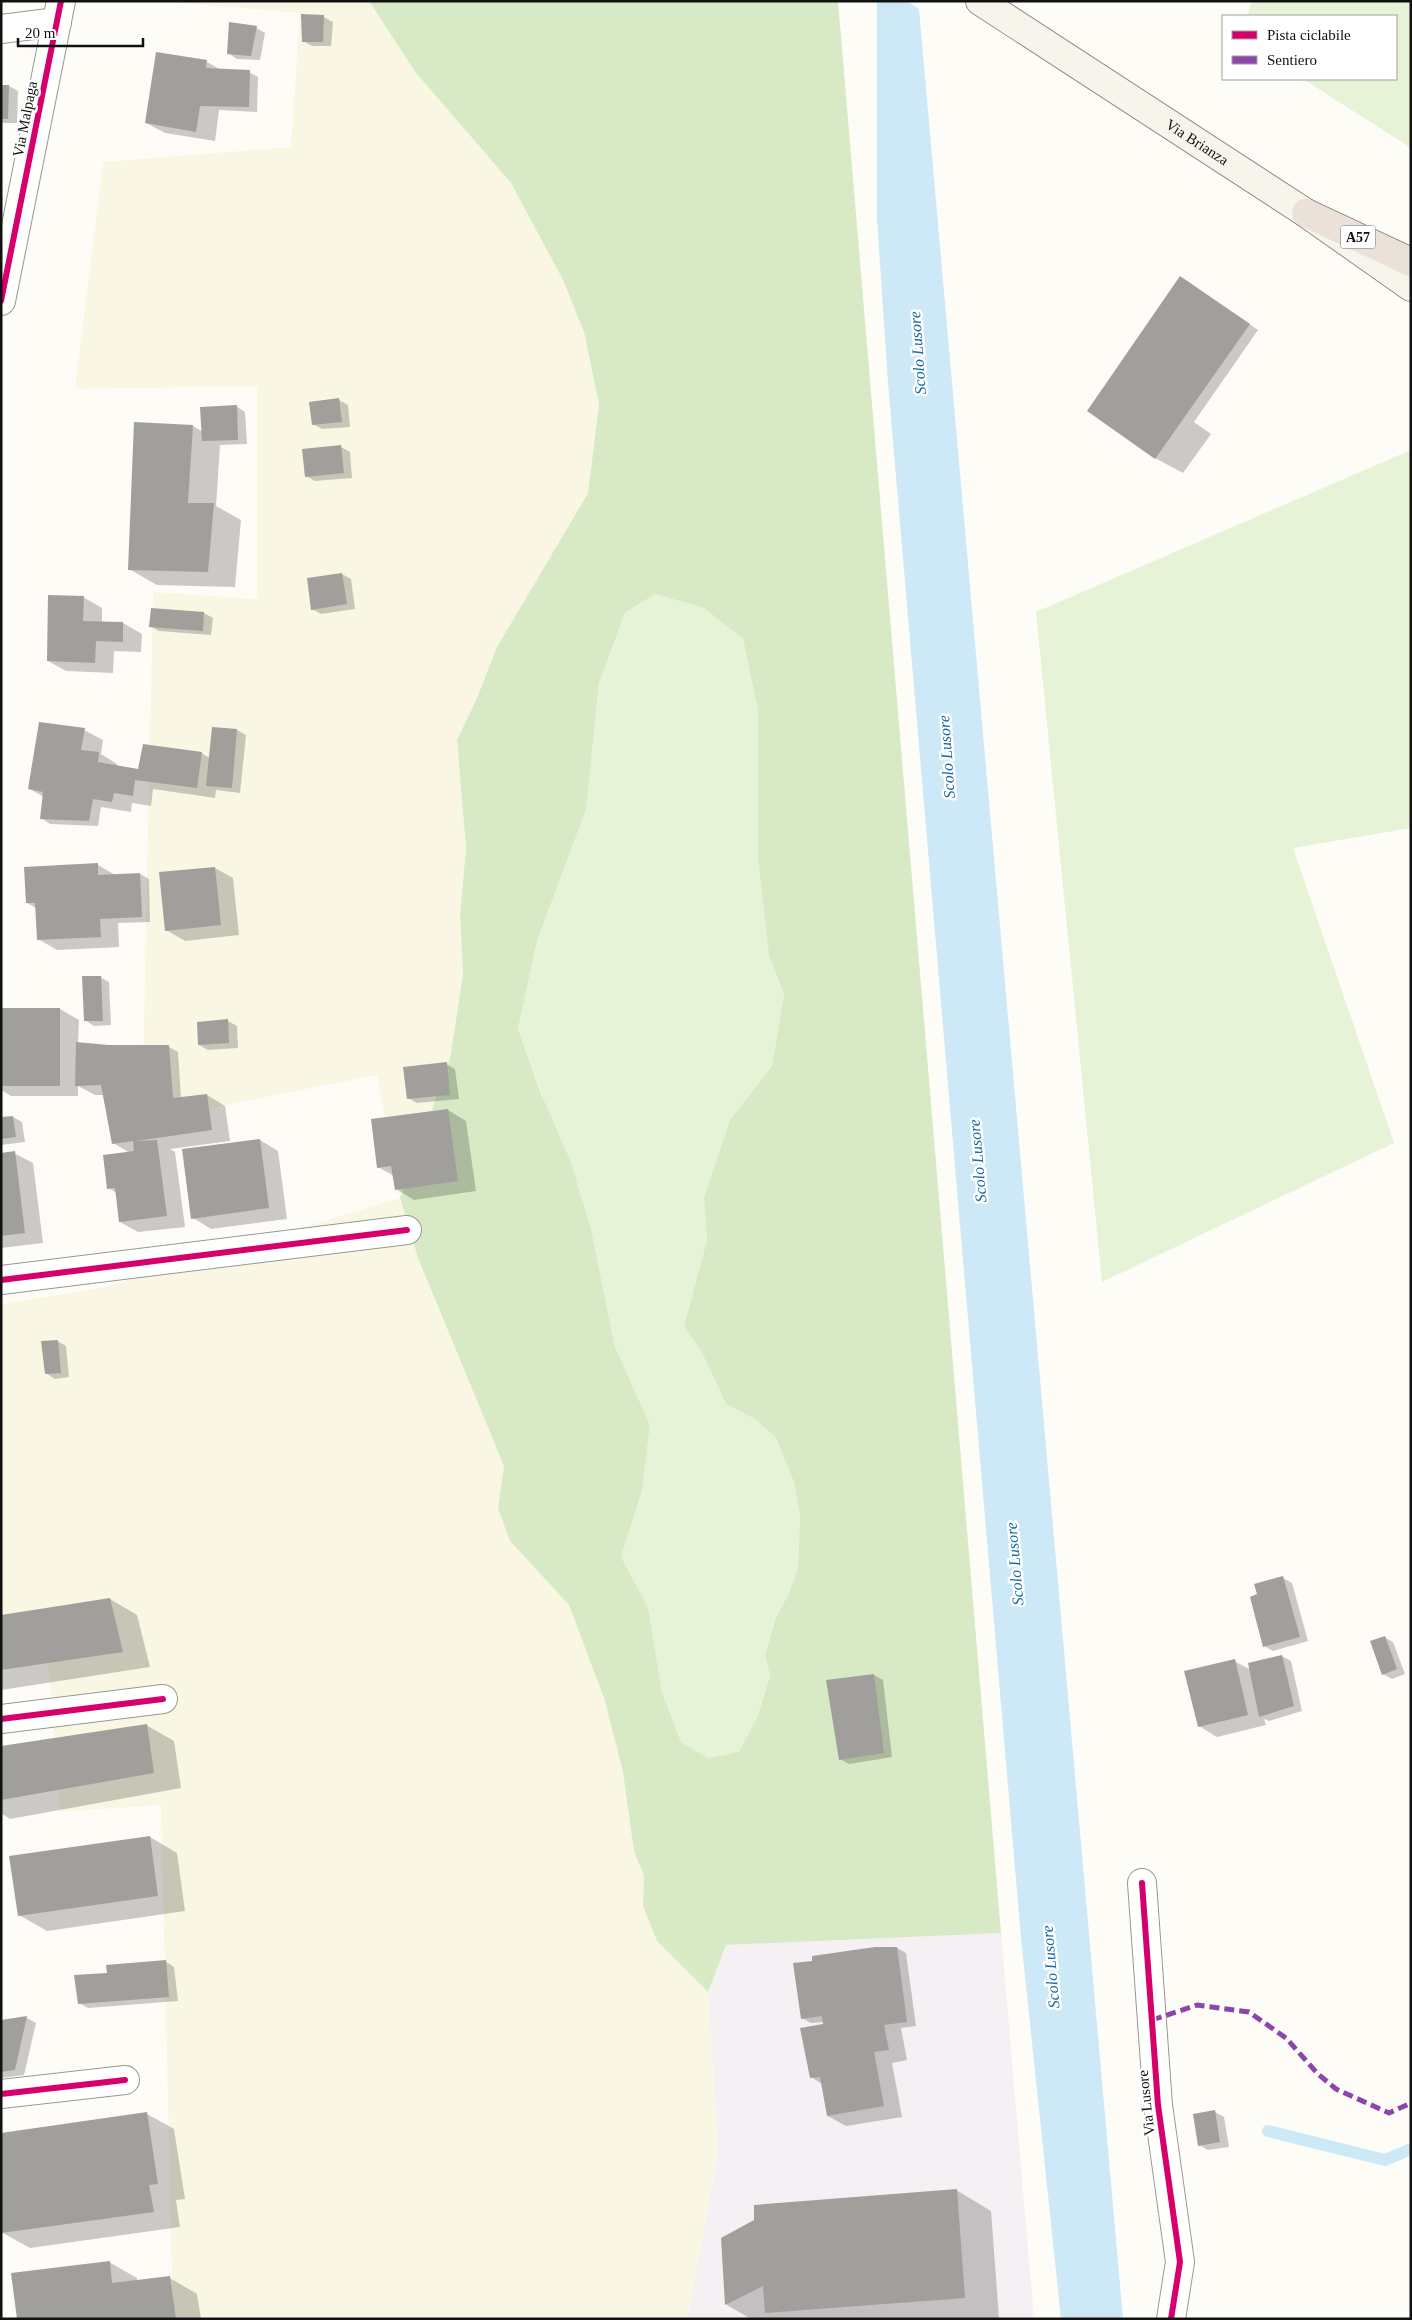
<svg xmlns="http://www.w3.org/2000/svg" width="1412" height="2320" font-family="'Times New Roman',serif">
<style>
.industrial{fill:#f5f0f3}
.farmland{fill:#f9f7e4}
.green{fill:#e7f3d7}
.forest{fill:#d8eac5;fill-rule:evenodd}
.water{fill:#cde8f7}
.shadow{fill:#0003}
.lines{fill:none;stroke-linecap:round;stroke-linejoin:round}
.stream{stroke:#cde8f7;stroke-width:12}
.building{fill:#a19f9c}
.street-casing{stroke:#979795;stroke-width:30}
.secondary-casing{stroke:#8e8d8b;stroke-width:30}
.highway-casing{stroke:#858482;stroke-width:30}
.street{stroke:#fffffe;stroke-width:28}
.secondary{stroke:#f6f4eb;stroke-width:28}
.highway{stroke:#eae1d8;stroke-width:28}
.quiet{stroke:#8e44ad;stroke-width:5;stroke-dasharray:10 5;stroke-linecap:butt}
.cycleway-casing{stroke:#fff;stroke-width:9}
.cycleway{stroke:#d6006c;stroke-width:6}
.labels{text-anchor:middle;stroke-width:5;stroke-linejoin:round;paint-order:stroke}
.shield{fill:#fff;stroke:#585858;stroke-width:1}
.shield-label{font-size:14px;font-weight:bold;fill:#111}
.street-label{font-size:15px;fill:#111;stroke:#fff}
.water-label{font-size:16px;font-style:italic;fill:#1768a6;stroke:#fff}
</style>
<rect width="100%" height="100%" fill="#fdfcf7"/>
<polygon class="industrial" points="1001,1933 1034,2319 687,2319 718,2153 708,1992 726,1945"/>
<polygon class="farmland" points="158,1 369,1 416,73 511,183 563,280 584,332 599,404 588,493 497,647 477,698 457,740 466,848 460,914 463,974 450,1059 400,1198 418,1258 504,1466 498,1508 510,1541 569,1605 605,1701 623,1772 634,1852 644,1875 643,1906 657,1941 708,1992 718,2153 687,2319 173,2319 161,1805 60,1812 47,1650 1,1657 1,1304 106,1287 400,1198 377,1075 142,1122 153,592 257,599 257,386 75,389 103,162 291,147 300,13"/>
<g class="green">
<polygon points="1252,1 1411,1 1411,148 1303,79 1396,79 1396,16 1247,16"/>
<polygon points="1411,450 1411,828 1293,848 1394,1143 1102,1282 1036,612"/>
<polygon points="655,594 704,608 743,639 758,711 758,859 769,956 784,994 772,1066 730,1120 704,1197 707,1240 684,1326 702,1353 726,1404 755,1419 776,1438 794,1482 800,1516 798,1568 788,1595 776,1617 765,1655 770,1676 758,1715 739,1752 708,1758 681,1742 662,1692 648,1607 621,1557 642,1491 650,1425 615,1347 591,1229 518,1029 537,941 586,810 599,683 625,613"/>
</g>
<path class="forest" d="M369,1H838L1001,1933L726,1945L708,1992L657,1941L643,1906L644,1875L634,1852L623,1772L605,1701L569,1605L510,1541L498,1508L504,1466L418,1258L400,1198L450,1059L463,974L460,914L466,848L457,740L477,698L497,647L588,493L599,404L584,332L563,280L511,183L416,73ZM655,594L704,608L743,639L758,711V859L769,956L784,994L772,1066L730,1120L704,1197L707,1240L684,1326L702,1353L726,1404L755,1419L776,1438L794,1482L800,1516L798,1568L788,1595L776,1617L765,1655L770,1676L758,1715L739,1752L708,1758L681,1742L662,1692L648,1607L621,1557L642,1491L650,1425L615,1347L591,1229L570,1160L540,1091L518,1029L537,941L586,810L599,683L625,613Z"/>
<polygon class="water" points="877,1 907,1 919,9 1123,2319 1061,2319 1021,1938 888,383 877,219"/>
<g class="shadow">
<polygon points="324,17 333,22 331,46 312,46 303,41"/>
<polygon points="256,28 265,33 260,60 237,59 228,53"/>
<polygon points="207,62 221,70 249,72 258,77 257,112 219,110 215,141 165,133 146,123"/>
<polygon points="1,86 9,86 18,91 17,123 1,123"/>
<polygon points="1181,277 1258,330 1194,422 1211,434 1183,473 1155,458"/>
<polygon points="339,400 348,405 350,427 322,429 313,424"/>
<polygon points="236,406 245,412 247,444 220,445 216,506 241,520 235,587 157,585 129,569 193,426 203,432"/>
<polygon points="341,447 350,452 352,478 315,481 306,476"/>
<polygon points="342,574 351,579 355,609 321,614 312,609"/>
<polygon points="83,597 102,608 102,622 123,623 142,634 141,652 114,651 113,673 66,671 48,661"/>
<polygon points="204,613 213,618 211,635 159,631 150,626"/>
<polygon points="84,730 103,740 101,754 117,764 117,767 139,770 201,753 210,758 237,730 246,735 240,793 216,790 215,798 153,789 151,806 132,803 131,812 101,807 98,826 50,824 41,818 44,797 30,789"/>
<polygon points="98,865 115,875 140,874 149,879 150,922 118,923 119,947 57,950 38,939 36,908 27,903"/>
<polygon points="215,868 233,878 239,935 185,941 166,930"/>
<polygon points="100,977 109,982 111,1025 94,1026 85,1020"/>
<polygon points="1,1009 60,1009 79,1020 78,1043 108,1046 169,1047 178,1052 181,1098 207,1095 225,1106 230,1141 170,1149 175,1152 185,1227 138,1232 120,1222 116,1193 109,1188 130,1153 113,1143 105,1095 95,1095 78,1086 78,1096 11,1096 1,1090"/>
<polygon points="228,1021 237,1026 238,1048 208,1050 199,1045"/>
<polygon points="446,1064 455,1069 459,1099 417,1103 408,1098"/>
<polygon points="448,1110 466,1121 476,1191 414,1200 396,1189 394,1176 378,1167"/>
<polygon points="13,1117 22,1122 25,1142 1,1145 1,1118"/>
<polygon points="260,1140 278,1151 287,1219 211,1229 193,1218"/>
<polygon points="14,1153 33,1163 43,1243 1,1248 1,1154"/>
<polygon points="57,1341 66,1346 69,1377 55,1379 46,1373"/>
<polygon points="1283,1578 1292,1583 1308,1641 1273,1651 1264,1646"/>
<polygon points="110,1599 137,1615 150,1667 1,1690 1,1616"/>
<polygon points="1384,1637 1393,1642 1405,1674 1392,1679 1383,1674"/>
<polygon points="1282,1656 1291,1661 1302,1711 1269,1721 1264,1719 1266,1725 1217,1737 1199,1726 1234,1661 1251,1670"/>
<polygon points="874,1675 883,1680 892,1757 849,1764 840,1759"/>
<polygon points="146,1725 174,1741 181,1788 10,1819 1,1813 1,1747"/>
<polygon points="150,1837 177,1853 185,1911 47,1931 19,1915"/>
<polygon points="897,1948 906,1953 916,2026 901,2028 907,2060 892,2063 902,2117 846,2126 828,2116 822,2084 811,2077 824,2022 811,2023 802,2018"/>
<polygon points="165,1961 174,1967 178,2001 88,2008 79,2003 108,1974"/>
<polygon points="27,2018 36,2023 24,2075 1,2078 1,2021"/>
<polygon points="1215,2112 1224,2117 1229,2147 1208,2150 1199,2145"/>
<polygon points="147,2114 174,2129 185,2199 176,2200 180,2227 30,2248 3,2233"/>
<polygon points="956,2190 991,2211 999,2318 751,2319 727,2305 722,2239"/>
<polygon points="109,2262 137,2278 137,2281 170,2278 197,2294 201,2319 18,2319"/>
</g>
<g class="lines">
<polyline class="stream" points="1268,2131 1385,2160 1411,2149"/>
</g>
<g class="building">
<polygon points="301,14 324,15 323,42 302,42"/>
<polygon points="229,22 257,26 251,56 227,54"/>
<polygon points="156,52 207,60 206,68 250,70 249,107 200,106 196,132 145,123"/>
<polygon points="1,85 9,85 8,119 1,119"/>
<polygon points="1180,276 1250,324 1155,459 1087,411"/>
<polygon points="339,398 342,422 312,425 309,402"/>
<polygon points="237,405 238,440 202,441 200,407"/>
<polygon points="134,422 193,425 188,503 214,503 208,572 128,570"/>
<polygon points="341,445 344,473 305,477 302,449"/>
<polygon points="342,573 347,604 311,610 307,578"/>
<polygon points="48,595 84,596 83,621 123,622 123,642 96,641 95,663 47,661"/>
<polygon points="151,608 204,612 203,631 149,627"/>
<polygon points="39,722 85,728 81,750 99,752 98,762 138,769 143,744 202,752 197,788 135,780 133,796 114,793 112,802 93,799 89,821 40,819 43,792 28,789"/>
<polygon points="212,727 237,729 232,788 206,786"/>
<polygon points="98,863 98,875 140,873 142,917 100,919 101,937 37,940 35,903 26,903 24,867"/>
<polygon points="215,867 221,925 165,931 159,872"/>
<polygon points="82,976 101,976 103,1021 84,1021"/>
<rect x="1" y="1008" width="59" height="78"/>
<polygon points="228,1019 229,1043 198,1045 197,1022"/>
<polygon points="76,1042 108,1045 169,1045 173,1098 207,1094 212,1130 136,1141 157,1140 167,1216 119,1222 115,1188 107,1189 103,1155 134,1151 133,1141 112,1144 101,1085 75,1086"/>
<polygon points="447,1062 450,1095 407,1099 403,1067"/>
<polygon points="448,1109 458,1181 395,1190 391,1166 377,1168 371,1119"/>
<polygon points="13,1116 16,1137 1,1139 1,1117"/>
<polygon points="260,1139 269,1208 191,1219 182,1149"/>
<polygon points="15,1151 25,1233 1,1236 1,1153"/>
<polygon points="58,1340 61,1373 45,1374 41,1341"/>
<polygon points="1283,1576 1300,1637 1263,1647 1250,1597 1257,1594 1254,1584"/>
<polygon points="110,1598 123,1652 1,1670 1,1615"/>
<polygon points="1385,1636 1397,1669 1382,1675 1370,1641"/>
<polygon points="1282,1655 1294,1706 1259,1717 1248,1663"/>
<polygon points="1235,1659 1248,1715 1198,1727 1184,1671"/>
<polygon points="874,1674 884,1753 839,1760 826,1680"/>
<polygon points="147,1724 154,1773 1,1800 1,1746"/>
<polygon points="150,1836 158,1896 18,1916 9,1856"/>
<polygon points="875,1947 897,1947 907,2022 884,2025 889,2050 874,2052 884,2106 827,2116 820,2077 810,2078 800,2028 823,2024 822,2016 801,2019 793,1963 812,1961 812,1956"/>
<polygon points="166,1960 169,1997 78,2004 74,1975 107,1973 106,1965"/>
<polygon points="27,2016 15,2070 1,2072 1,2020"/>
<polygon points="1215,2110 1220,2142 1198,2146 1193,2114"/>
<polygon points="147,2112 158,2184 149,2185 154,2212 1,2233 1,2133"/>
<polygon points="957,2189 965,2298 765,2313 763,2286 725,2305 721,2238 754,2220 754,2205"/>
<polygon points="110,2261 112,2283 170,2276 176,2319 17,2319 11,2273"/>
</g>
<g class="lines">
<defs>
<g id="street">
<polyline points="1,29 57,22"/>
<polyline points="1,301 61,1"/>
<polyline points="1,1280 407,1230"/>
<polyline points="1,1719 163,1699"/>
<polyline points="1142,1883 1158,2105 1180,2262 1171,2319"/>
<polyline points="1,2094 125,2080"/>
</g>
<g id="secondary">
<path id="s1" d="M980,1L1306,213L1411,287"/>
</g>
<polyline id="highway" points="1306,213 1411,262"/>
</defs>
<use href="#street" class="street-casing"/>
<use href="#secondary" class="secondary-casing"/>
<use href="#highway" class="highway-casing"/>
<use href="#street" class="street"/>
<use href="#secondary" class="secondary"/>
<use href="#highway" class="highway"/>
<polyline class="quiet" points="1152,2020 1197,2005 1249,2012 1286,2038 1318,2074 1336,2089 1389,2113 1411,2103"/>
<defs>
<g id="cycleway">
<polyline points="1,301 61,1"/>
<polyline points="1,1280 407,1230"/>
<polyline points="1,1719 163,1699"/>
<polyline points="1142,1883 1158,2105 1180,2262 1171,2319"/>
<polyline points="1,2094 125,2080"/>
</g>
</defs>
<use href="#cycleway" class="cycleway-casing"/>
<use href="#cycleway" class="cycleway"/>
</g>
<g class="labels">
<rect class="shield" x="1340.5" y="225.5" width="35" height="23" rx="4"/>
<g class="shield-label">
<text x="1358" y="242">A57</text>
</g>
<g class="street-label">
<text transform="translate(25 119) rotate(-79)" y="5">Via Malpaga</text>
<text dy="5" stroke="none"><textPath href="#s1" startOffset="259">Via Brianza</textPath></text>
<text transform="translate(1146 2103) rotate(-96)" y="5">Via Lusore</text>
</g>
<g class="water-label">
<text transform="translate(917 353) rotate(-94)" y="6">Scolo Lusore</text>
<text transform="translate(946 757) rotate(-94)" y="6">Scolo Lusore</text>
<text transform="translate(977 1161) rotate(-95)" y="6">Scolo Lusore</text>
<text transform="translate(1014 1564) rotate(-95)" y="6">Scolo Lusore</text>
<text transform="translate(1050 1967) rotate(-95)" y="6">Scolo Lusore</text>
</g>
</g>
<rect width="1412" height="2320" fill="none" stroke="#111111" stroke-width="5"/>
<rect x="1222" y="15" width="175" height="65" fill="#ffffff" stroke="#a0a0a0"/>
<rect x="1232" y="31" width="25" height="8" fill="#d6006c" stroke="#a0a0a0"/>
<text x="1267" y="40" font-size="15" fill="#111111">Pista ciclabile</text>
<rect x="1232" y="56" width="25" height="8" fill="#8e44ad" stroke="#a0a0a0"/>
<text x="1267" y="65" font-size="15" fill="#111111">Sentiero</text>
<path d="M18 38v8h125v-8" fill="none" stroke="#111111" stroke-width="2.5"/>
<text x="25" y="38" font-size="15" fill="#111111" stroke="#ffffff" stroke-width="4" paint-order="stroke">20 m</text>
</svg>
